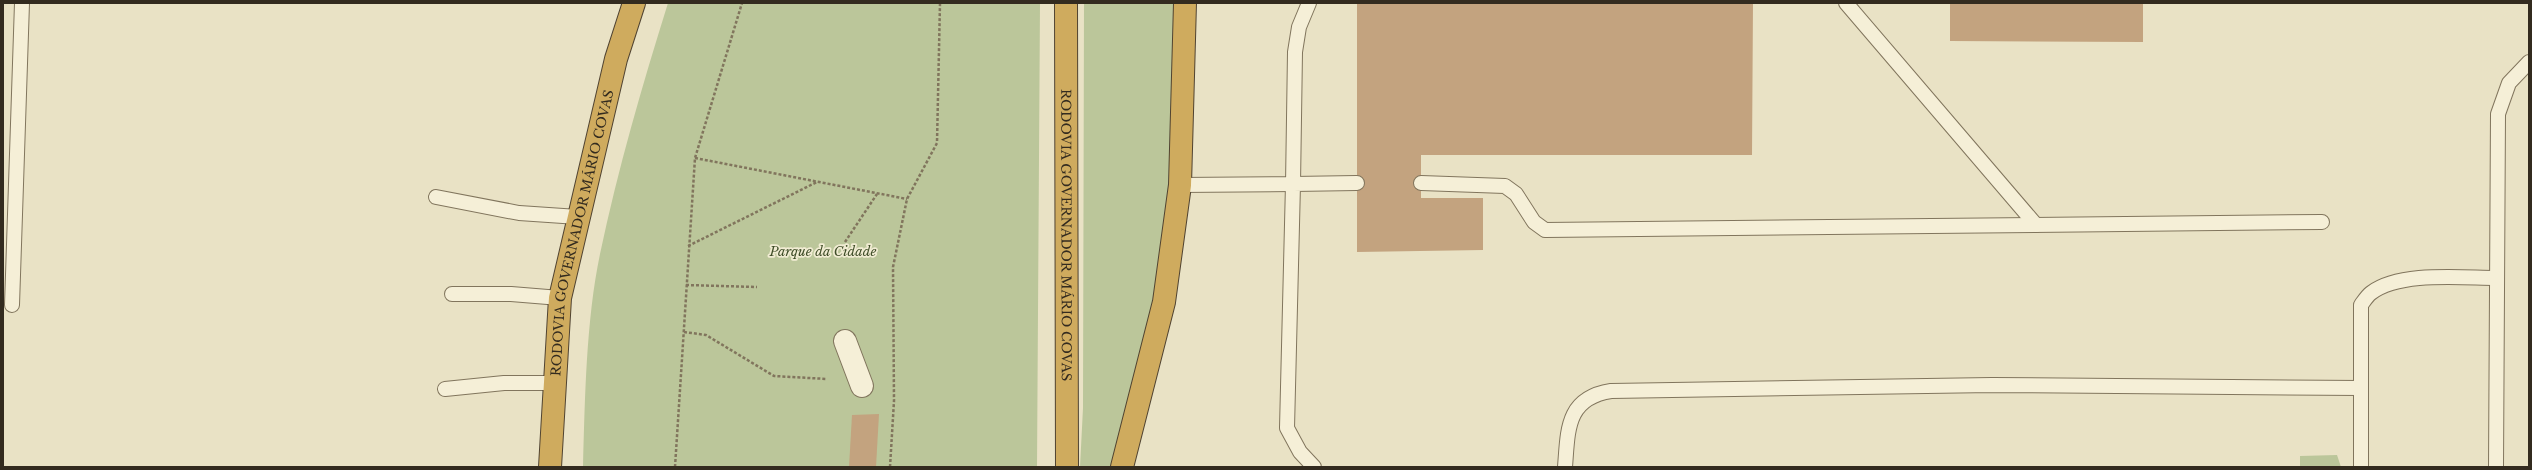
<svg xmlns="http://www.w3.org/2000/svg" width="2532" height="470" font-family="'Libre Baskerville',serif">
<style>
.green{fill:#bbc69a}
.building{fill:#c3a37f}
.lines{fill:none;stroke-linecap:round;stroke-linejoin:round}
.lane-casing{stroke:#81755d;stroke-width:16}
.street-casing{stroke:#81755d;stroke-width:24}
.highway-casing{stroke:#504331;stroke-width:24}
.path{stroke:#81755d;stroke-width:2.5;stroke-dasharray:3 2;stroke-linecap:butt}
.lane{stroke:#f5efd7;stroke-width:14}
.street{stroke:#f5efd7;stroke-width:22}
.highway{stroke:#cfab5e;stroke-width:22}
.labels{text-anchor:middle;stroke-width:3.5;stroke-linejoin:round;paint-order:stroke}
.street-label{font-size:13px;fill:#332b1f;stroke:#f1ecd3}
.park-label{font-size:13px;font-style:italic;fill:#3f4d28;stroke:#f1ecd3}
</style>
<rect width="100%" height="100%" fill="#e9e2c5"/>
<g class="green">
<path d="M668,3H1040L1037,467H583C585,398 586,321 600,254C618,169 642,86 668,3Z"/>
<polygon points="1084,3 1183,3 1180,185 1122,467 1080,467 1083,408"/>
<polygon points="2337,455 2341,467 2300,467 2300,456"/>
</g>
<g class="building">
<polygon points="1357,3 1753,3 1752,155 1421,155 1421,198 1483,198 1483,250 1357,252"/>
<polygon points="1950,3 2143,3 2143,42 1950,41"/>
<polygon points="879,414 876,467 849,467 852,415"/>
</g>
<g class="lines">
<defs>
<g id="lane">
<polyline points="1846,3 2036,225"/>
<polyline points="1421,183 1505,186 1516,194 1534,222 1545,230 2322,222"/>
<polyline points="1180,185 1293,184 1295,52 1299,27 1309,3"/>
<polyline points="436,197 519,213 578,217"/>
<polyline points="452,294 511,294 560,298"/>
<polyline points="12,305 22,3"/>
<polyline points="445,389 504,383 554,383"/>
<polyline points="1314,467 1300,452 1287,428 1293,184 1357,183"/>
<path d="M1565,467C1568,430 1566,398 1611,391L1992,385L2361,388"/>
<path d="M2361,467V305C2364,301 2367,296 2371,293C2400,271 2462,278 2497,278"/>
<polyline points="2496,467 2498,114 2509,83 2529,62"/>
</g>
<polyline id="street" points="845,341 862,386"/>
<g id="highway">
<path id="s1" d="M1066,3L1067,467"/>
<path id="s2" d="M550,467L560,298L616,59L634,3"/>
<polyline points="1122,467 1164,302 1180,185 1185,3"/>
</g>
</defs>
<use href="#lane" class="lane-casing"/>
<use href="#street" class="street-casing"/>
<use href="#highway" class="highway-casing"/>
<g class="path">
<polyline points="695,158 907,199"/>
<polyline points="845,242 877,194"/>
<polyline points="688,246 817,182"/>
<polyline points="686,285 757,287"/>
<polyline points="684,332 706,335 774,376 827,379"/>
<polyline points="675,467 695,158 742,3"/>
<polyline points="890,467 894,401 893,267 907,199 937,143 940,3"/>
</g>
<use href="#lane" class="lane"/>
<use href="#street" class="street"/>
<use href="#highway" class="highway"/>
</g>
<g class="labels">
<g class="street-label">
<text dy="5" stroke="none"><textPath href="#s2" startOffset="237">RODOVIA GOVERNADOR MÁRIO COVAS</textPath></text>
<text dy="5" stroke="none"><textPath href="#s1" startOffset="232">RODOVIA GOVERNADOR MÁRIO COVAS</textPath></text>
</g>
<g class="park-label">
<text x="823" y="256">Parque da Cidade</text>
</g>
</g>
<rect width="2532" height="470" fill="none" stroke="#332b1f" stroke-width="8"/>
</svg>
